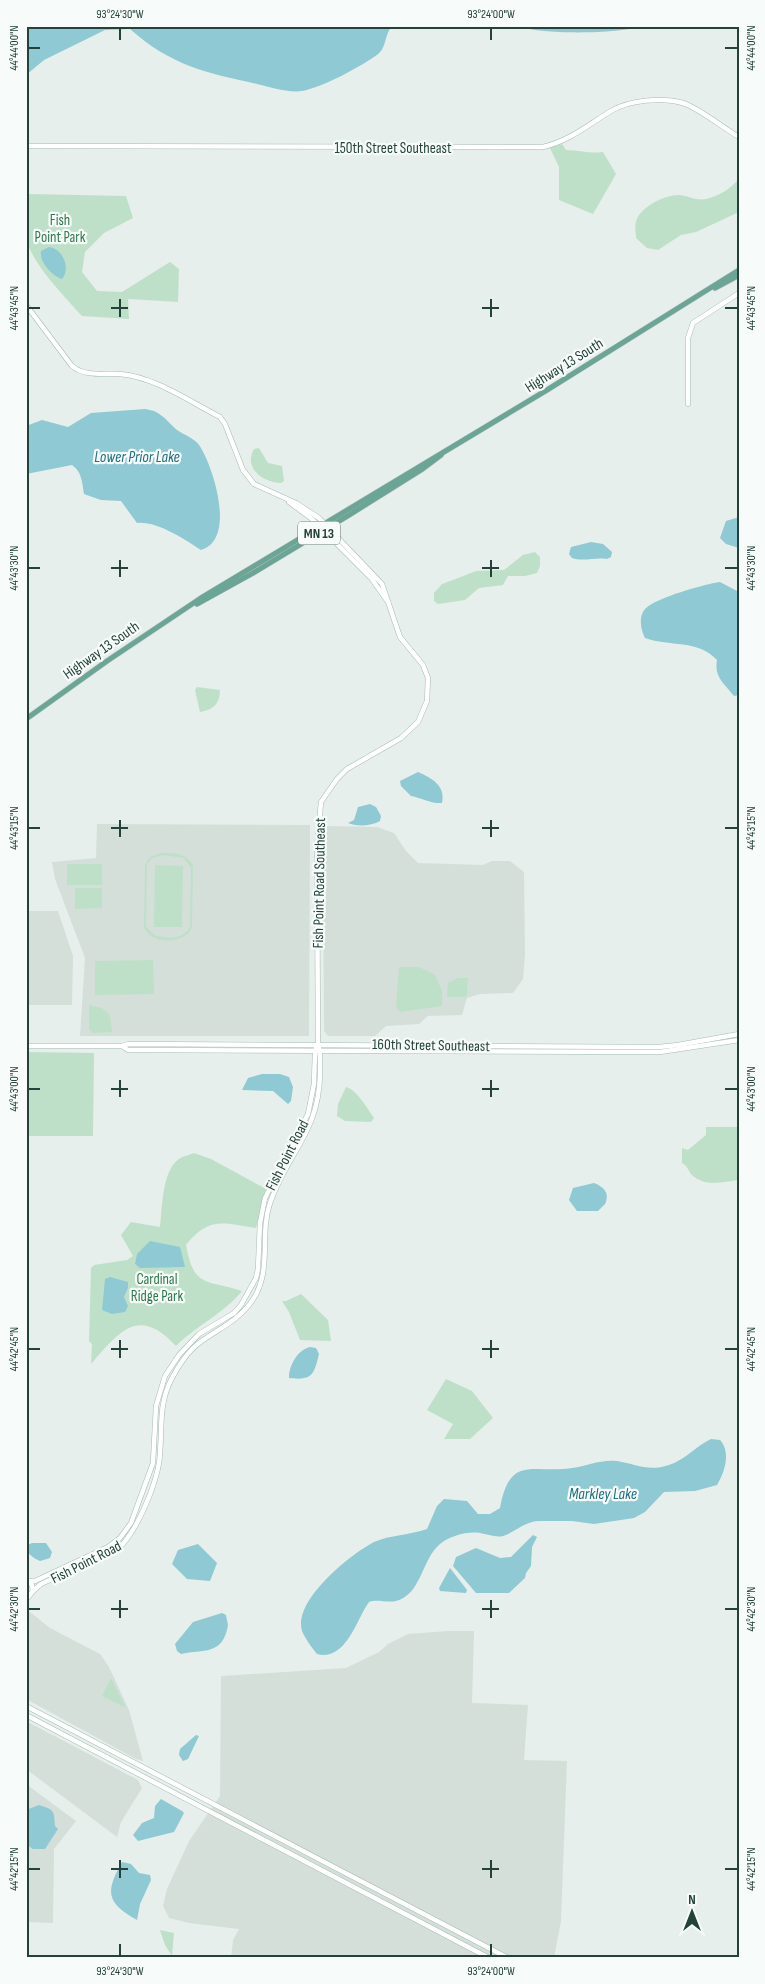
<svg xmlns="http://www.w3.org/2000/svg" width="765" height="1984" font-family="'Sofia Sans Condensed',sans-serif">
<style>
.built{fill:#d4dfda}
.green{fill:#bfe0c8;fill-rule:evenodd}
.water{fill:#8ec9d4}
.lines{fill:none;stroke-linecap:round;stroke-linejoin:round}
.secondary-casing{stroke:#a4bbb3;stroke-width:5.5}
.primary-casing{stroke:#c2cac8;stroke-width:6}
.secondary{stroke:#fff;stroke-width:4.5}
.primary{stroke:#6aa596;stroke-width:5}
.ticks{fill:none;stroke:#24423a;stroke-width:2}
.labels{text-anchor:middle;stroke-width:4.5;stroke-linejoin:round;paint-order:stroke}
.shield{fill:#f7fbf9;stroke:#637a73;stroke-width:1}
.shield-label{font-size:14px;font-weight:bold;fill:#24423a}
.street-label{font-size:15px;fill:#24423a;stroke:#f7fbf9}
.park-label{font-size:15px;fill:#2d7a4b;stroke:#f7fbf9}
.water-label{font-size:16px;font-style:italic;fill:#1c6f80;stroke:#f7fbf9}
.neatline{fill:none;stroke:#24423a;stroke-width:2}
.ticks-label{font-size:12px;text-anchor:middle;fill:#24423a}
</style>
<rect width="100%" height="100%" fill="#e6efeb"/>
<g class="built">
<polygon points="97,824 310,825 309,1036 80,1036 85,958 55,879 52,862 96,858"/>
<polygon points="325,826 377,827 394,833 406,851 418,863 483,865 492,861 510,861 524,872 525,955 523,979 513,993 480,994 467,998 462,1015 428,1016 419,1024 386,1026 375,1036 328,1036 324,1031 323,849"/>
<polygon points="26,911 58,911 73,956 72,1005 26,1005"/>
<polygon points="26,1609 50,1628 100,1654 109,1667 129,1710 143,1761 136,1759 26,1699"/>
<polygon points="448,1631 474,1631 472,1703 528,1705 524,1760 567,1761 561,1921 554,1958 231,1958 233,1940 239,1929 189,1923 169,1918 163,1906 167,1889 189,1841 220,1796 221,1676 346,1668 379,1652 388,1644 408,1634"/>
<polygon points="26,1721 138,1780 142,1788 121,1822 117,1837 26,1769"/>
<polygon points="26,1784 76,1821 54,1849 53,1923 26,1922"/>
</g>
<g class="green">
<path d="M562,144L566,150C579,150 590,154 603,152L616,174L593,214L559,200V167L550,148Z"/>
<path d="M739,179V212L696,232L681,235L658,250L647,248L636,238C636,231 634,225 637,219C642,206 667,194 680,195C689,196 696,201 706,199C719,196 730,189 739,179Z"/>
<path d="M26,186L29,194L126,196L133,218L104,233L85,252L82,272L97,291L122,292L170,262L179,269L178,302L128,299L129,319L82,316C66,298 30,262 26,237C24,221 26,203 26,186Z"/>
<path d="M259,448L268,463L282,466L284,481L281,483C263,483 243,468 254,449Z"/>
<polygon points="535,552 540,557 540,566 537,573 525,576 508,576 503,585 479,588 465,600 438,604 434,601 434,593 442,584 453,580 476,571 504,570 523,555"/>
<path d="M197,687L220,690C220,704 213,710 200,712L195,690Z"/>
<path d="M160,853C173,853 187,852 193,866L192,927C186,945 150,945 144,927L145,865L150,857ZM163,855L184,858L191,868L190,926C185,940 166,939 154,935L146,926L147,865L152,858Z"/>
<rect x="67" y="864" width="35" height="21"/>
<polygon points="155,865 183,866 182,927 154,927"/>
<polygon points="75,888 102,888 102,908 75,909"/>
<polygon points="153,960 154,994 95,995 95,961"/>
<polygon points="399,967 419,967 435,975 442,991 442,1006 400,1012 396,1007"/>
<polygon points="458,978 468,978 467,995 465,997 447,997 448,983"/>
<polygon points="89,1005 102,1008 110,1015 112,1032 93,1033 89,1029"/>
<polygon points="26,1052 94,1053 93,1136 26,1136"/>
<path d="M346,1087C357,1090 367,1108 374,1118L371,1122L345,1121L337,1116L338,1104Z"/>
<path d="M706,1127H739V1180C724,1182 704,1187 692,1175C688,1171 688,1166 682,1163V1148L688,1150L706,1135Z"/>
<path d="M194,1153L211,1159L266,1189L256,1228C224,1223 209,1216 186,1245C194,1289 206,1279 242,1291C223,1314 196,1326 176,1346C139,1306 120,1330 91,1364L92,1344L89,1341L91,1268L94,1265L127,1260L133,1256L121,1235L131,1222L160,1227C162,1209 162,1170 179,1159C183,1156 190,1155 194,1153Z"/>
<polygon points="301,1294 328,1320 331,1341 300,1340 289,1312 282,1301 286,1301"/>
<polygon points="446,1379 472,1391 493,1418 470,1439 444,1439 453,1424 427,1410"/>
<polygon points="111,1678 126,1708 102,1696"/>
<polygon points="160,1930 174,1933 172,1956 165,1945"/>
</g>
<g class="water">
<path d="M26,26H392C384,35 387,48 377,55C360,67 321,88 302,91C288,93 270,87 257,84C204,72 172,66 130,29L105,30L44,60L26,75Z"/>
<path d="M518,26H643C619,34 541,35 518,26Z"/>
<path d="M49,247C63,249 71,268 62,279C52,276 39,262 41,251Z"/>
<path d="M145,409C148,410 153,410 156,412C164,416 170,424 177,430C184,435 194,438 199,445C213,465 237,540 201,550C184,539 157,521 137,523L121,501L101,500L84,494C82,482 82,472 72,465L26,474V426L42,420L68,427L91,413Z"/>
<polygon points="739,517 739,548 726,544 720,538 726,521"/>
<path d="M591,542L603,544L612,552L611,557L607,559C595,557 583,562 572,558L569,554L571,547Z"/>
<path d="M720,582L739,592V695L734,696C724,683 714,677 717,660C698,639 670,647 645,638C641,630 638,617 645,609C655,598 705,584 720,582Z"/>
<path d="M418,772C432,778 446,786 442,803C431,804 422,798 411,796L401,786L400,781Z"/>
<path d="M370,804L376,807L381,816L380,821C371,826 357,827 348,823L354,820L358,807Z"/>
<polygon points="262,1074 280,1074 289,1077 293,1087 291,1101 288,1104 273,1091 242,1090 248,1078"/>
<path d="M594,1183C604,1187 610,1193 605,1204L598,1211H577L569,1200L573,1188Z"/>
<polygon points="150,1241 180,1247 185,1267 140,1268 135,1264 137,1254"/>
<polygon points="110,1277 128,1282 128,1288 124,1297 128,1306 125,1312 112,1314 102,1310 105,1279"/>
<path d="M310,1347L316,1348L319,1354C314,1374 313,1381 289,1378C289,1366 297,1350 310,1347Z"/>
<path d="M711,1439L720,1440C731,1452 725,1472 717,1485L695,1491L664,1492L645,1512L634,1518L594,1524L572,1521H538C524,1522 515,1532 503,1536C496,1538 487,1534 480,1533C467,1531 450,1536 440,1544C421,1560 422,1594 396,1601C387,1603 378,1599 369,1602C357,1618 346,1662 317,1654C312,1648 305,1638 302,1631C293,1600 351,1554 374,1542C390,1535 410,1535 427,1529L437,1506L444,1499L467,1501L478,1514H490L500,1508C510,1454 532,1474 572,1468C587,1466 601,1459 617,1461C636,1464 648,1472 669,1465C685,1460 696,1446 711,1439Z"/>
<polygon points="533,1535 537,1537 532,1547 531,1566 526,1573 525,1578 509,1593 476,1593 453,1566 456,1557 476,1548 500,1558 511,1557"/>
<path d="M32,1543H46L52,1552L50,1558L40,1561C33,1558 26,1553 26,1546Z"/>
<polygon points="198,1544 217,1563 210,1581 187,1579 172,1564 178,1550"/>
<polygon points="450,1568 467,1590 466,1593 440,1591 439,1588"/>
<path d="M222,1613L226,1615L228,1625C223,1656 203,1649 181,1654L177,1651L175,1644L193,1622Z"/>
<polygon points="196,1735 199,1736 188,1759 183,1761 179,1755 180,1749"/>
<polygon points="161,1799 182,1811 184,1813 174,1832 138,1841 133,1835 142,1823 154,1818 155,1806"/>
<path d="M39,1805C55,1810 54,1811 55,1826L58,1829L45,1849H33L26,1844V1810Z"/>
<path d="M122,1862L131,1864L139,1873L150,1875L151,1880L140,1904L137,1920C105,1902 106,1891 122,1862Z"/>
</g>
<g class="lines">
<defs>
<g id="secondary">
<path d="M26,146L543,147C569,141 588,125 611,111C629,100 663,97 683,103C697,107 725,129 739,137"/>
<path d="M26,305L72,366C85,377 104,373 120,374C155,377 189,401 220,417L225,424L243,470L254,484L296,503L319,518L382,584L400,637L423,665L428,678L427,701L418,722L401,738L347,769L337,779L321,802L317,847L318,1044C321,1054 320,1063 320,1074C319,1133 287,1153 270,1203C259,1235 273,1271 252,1301C238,1321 218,1329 199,1343C186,1353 177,1368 170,1382C159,1405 162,1428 160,1453C159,1479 138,1530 119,1548L41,1584L33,1591"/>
<polyline points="688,404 688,338 693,323 739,293"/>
<polyline points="289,502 312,519 371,578 388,602"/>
<polyline points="26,1046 122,1046 128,1044 659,1047 678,1045 739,1034"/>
<polyline points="122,1046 128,1050 660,1052 739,1040"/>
<polyline points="27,1581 35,1581 108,1547 120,1538 131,1523 153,1463 156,1406 165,1376 179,1355 199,1334 234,1313 241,1305 256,1278 258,1269 260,1223 265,1198 308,1114 314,1084 315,1052 317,1045"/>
<polyline points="26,1600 33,1591 32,1585 27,1581"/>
<polyline points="26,1706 508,1958"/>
<polyline points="26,1715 489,1958"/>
</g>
<g id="primary">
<polyline points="715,288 739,275"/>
<polyline points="197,604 253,573 349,515 421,470 441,455"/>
<polyline points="26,719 107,661 201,598 547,390 739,270"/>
</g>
</defs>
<use href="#secondary" class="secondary-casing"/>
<use href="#primary" class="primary-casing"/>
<use href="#secondary" class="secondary"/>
<use href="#primary" class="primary"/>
</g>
<path class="ticks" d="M120,28V40M491,28V40M28,48H40M725,48H738M120,299V317M491,299V317M28,308H40M111,308H128M482,308H499M725,308H738M120,560V577M491,560V577M28,568H40M111,568H128M482,568H499M725,568H738M120,820V837M491,820V837M28,828H40M111,828H128M482,828H499M725,828H738M120,1080V1097M491,1080V1097M28,1089H40M111,1089H128M482,1089H499M725,1089H738M120,1340V1358M491,1340V1358M28,1349H40M111,1349H128M482,1349H499M725,1349H738M120,1600V1618M491,1600V1618M28,1609H40M111,1609H128M482,1609H499M725,1609H738M120,1860V1878M491,1860V1878M28,1869H40M111,1869H128M482,1869H499M725,1869H738M120,1944V1956M491,1944V1956"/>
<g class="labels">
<rect class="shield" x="298" y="521.5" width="42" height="23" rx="4"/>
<g class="shield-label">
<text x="319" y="538">MN 13</text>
</g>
<g class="street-label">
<text x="393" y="153">150th Street Southeast</text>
<text transform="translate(564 365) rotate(-32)" y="5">Highway 13 South</text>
<text transform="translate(101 650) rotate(-35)" y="5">Highway 13 South</text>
<text transform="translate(319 883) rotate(-89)" y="5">Fish Point Road Southeast</text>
<text transform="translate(431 1045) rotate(1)" y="5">160th Street Southeast</text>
<text transform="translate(287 1155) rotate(-63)" y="5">Fish Point Road</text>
<text transform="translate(86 1562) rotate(-27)" y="5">Fish Point Road</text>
</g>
<g class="park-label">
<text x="60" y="225">Fish<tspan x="60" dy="17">Point Park</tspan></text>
<text x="157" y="1284">Cardinal<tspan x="157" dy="17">Ridge Park</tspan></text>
</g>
<g class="water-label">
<text x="137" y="462">Lower Prior Lake</text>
<text x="603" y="1499">Markley Lake</text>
</g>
</g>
<rect width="765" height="1984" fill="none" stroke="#f7fbf9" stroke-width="55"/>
<g transform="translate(692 1912)" stroke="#f7fbf9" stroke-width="4" paint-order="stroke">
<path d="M0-4L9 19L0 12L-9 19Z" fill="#24423a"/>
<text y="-8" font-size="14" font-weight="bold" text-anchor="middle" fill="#24423a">N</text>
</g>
<rect x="28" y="28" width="710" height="1928" class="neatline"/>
<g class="ticks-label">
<text x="120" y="18">93°24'30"W</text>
<text x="491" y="18">93°24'00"W</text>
<text transform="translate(14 48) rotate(-90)" y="4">44°44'00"N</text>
<text transform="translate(751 48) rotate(-90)" y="4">44°44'00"N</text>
<text transform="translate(14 308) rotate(-90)" y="4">44°43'45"N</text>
<text transform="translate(751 308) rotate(-90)" y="4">44°43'45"N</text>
<text transform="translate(14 568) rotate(-90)" y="4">44°43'30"N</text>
<text transform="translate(751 568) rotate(-90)" y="4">44°43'30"N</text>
<text transform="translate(14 828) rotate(-90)" y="4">44°43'15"N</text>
<text transform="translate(751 828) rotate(-90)" y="4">44°43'15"N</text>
<text transform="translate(14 1089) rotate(-90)" y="4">44°43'00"N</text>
<text transform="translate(751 1089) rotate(-90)" y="4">44°43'00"N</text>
<text transform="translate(14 1349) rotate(-90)" y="4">44°42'45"N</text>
<text transform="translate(751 1349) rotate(-90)" y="4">44°42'45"N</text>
<text transform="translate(14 1609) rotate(-90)" y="4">44°42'30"N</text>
<text transform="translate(751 1609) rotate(-90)" y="4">44°42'30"N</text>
<text transform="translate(14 1869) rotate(-90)" y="4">44°42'15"N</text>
<text transform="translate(751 1869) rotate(-90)" y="4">44°42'15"N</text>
<text x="120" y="1975">93°24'30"W</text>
<text x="491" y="1975">93°24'00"W</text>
</g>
</svg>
